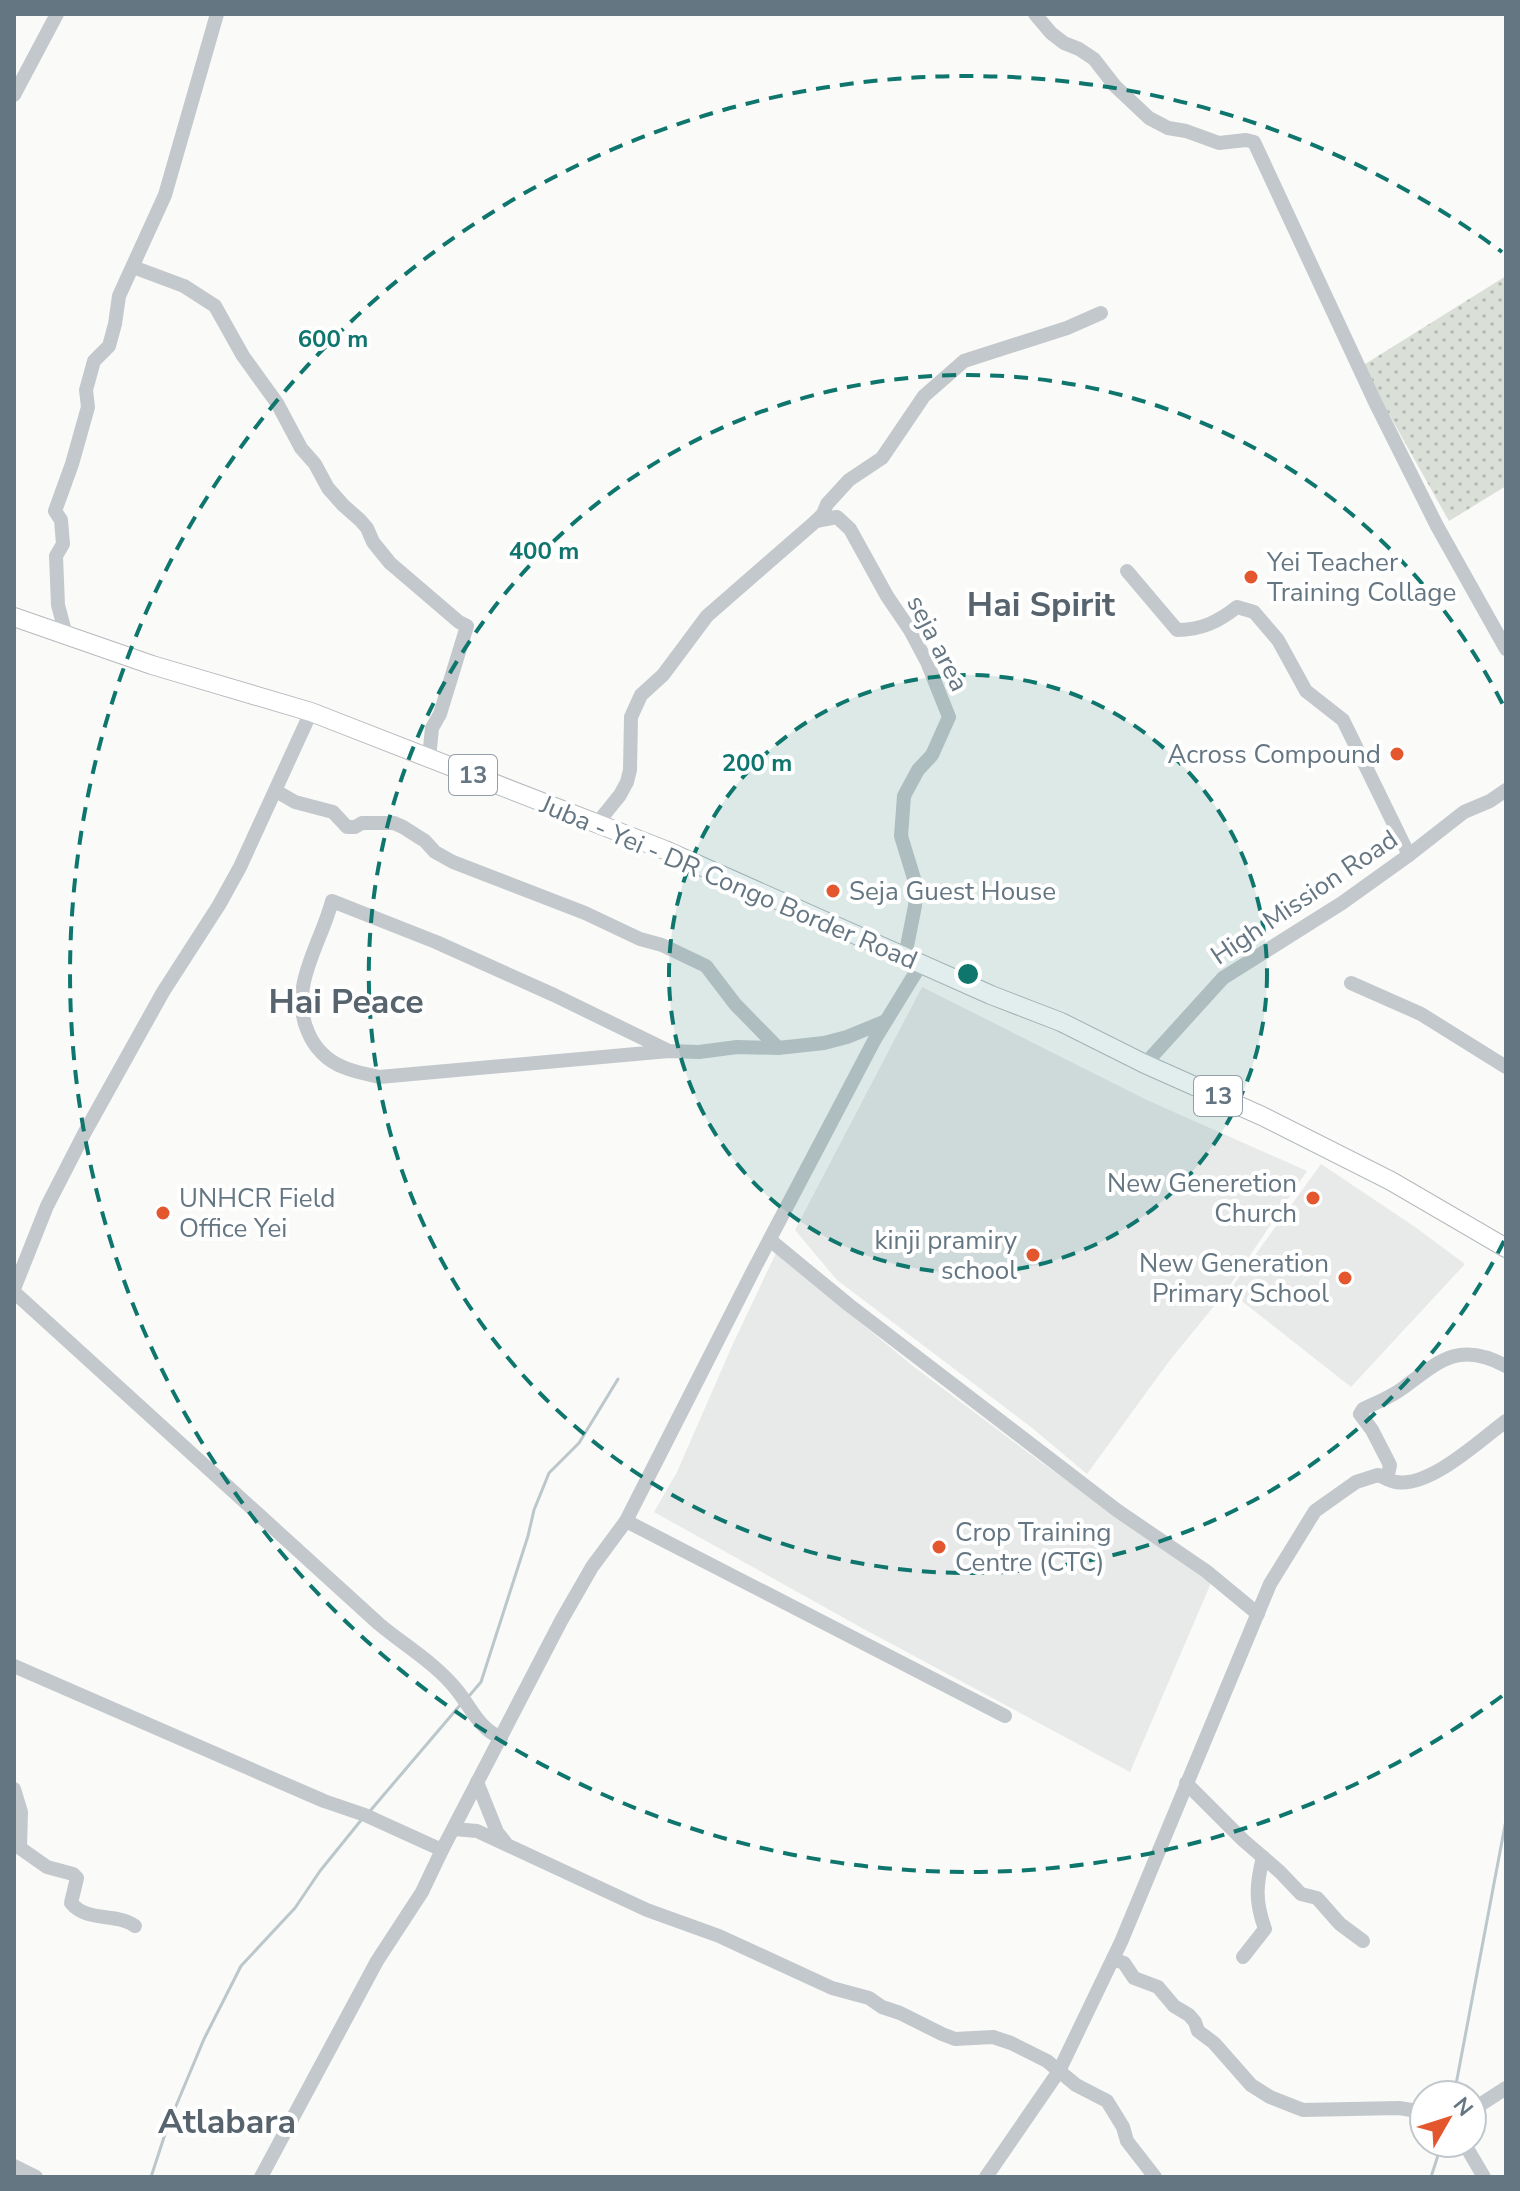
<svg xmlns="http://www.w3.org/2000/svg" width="1520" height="2191" font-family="'Nunito Sans',sans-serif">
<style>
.built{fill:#e8e9e9}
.park{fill:url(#park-dots)}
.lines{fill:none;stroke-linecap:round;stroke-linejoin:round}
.stream{stroke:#bbc7cb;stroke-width:3}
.major-casing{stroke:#b5babe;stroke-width:20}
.minor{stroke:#c3c8cc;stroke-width:14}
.major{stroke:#fff;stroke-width:18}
.ring{fill:none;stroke:#0f766e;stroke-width:4;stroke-dasharray:14 10}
.poi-dot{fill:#e4572e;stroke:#fff;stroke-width:3}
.labels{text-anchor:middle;stroke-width:8;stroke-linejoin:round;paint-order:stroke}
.shield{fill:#fff;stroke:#939fa8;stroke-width:2}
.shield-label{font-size:24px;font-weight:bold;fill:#657683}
.poi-label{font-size:26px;fill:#657683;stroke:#fff;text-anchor:start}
.street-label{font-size:26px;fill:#657683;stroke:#fff}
.district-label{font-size:34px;font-weight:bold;fill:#57646e;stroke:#fff}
.centre{fill:#0f766e;stroke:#fff;stroke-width:4}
.ring-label{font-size:24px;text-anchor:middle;font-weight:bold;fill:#0f766e;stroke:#fff;stroke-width:8;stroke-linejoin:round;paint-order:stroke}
</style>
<defs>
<pattern id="park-dots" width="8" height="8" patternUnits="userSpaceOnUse" patternTransform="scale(2)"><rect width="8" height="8" fill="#dadfd7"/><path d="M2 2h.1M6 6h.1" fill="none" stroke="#b4b9b4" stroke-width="1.8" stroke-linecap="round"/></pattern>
</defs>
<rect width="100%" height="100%" fill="#fafaf8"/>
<g class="built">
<polygon points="922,987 1149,1101 1307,1171 1224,1294 1170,1360 1087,1474 1031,1427 837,1280 795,1230"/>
<polygon points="1321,1164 1415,1227 1465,1264 1351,1387 1229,1291"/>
<polygon points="776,1253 913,1366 1038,1460 1211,1583 1130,1772 862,1628 654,1512 677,1472 732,1346"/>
</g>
<polygon class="park" points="1506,276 1506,486 1449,521 1362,366"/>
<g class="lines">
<g class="stream">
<polyline points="469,1696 481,1682 528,1536 534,1510 549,1473 579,1443 618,1379"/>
<polyline points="370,1811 461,1704"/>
<polyline points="1454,2095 1506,1820"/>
<polyline points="151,2177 168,2125 204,2039 241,1966 295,1908 320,1871 362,1819"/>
<polyline points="1431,2177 1442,2143"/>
</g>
<defs>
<polyline id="major" points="14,617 152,665 311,712 665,850 991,995 1061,1022 1145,1064 1262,1116 1391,1181 1506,1248"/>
</defs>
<use href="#major" class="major-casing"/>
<g class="minor">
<polyline points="1035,14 1051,33 1064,43 1079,49 1094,59 1115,86 1149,118 1168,128 1186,131 1219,143 1246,140 1254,142 1375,402 1437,526 1506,649"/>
<polyline points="14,95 57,14"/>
<polyline points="133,267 184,286 215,306 243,356 277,403 301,448 315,464 328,488 343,505 360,520 367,528 373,542 390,563 459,622 467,626 440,714 432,728 429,758"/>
<polyline points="816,521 837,517 850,529 887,596 910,630 927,662 949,717 932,755 918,770 904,796 901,836 916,885 915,906 905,956"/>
<path d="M1127,571L1177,630C1201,630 1218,622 1237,607L1254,612L1278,640L1306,691L1343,720L1409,855"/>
<polyline points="66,635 58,605 56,556 63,544 61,520 55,511 72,464 88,407 86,390 94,361 109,346 115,324 119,296 165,195 217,14"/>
<polyline points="276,791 295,802 333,812 347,827 355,827 362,823 394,823 403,827 425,841 435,852 453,862 585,913 640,939 662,945 706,966 735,1004 778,1048"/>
<polyline points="601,825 603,816 620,795 627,782 630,770 631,717 641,695 663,675 707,616 816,521 823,514 827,504 849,480 882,458 924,396 964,361 1067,328 1101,313"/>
<polyline points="1351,983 1421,1014 1506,1067"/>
<path d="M669,1051L554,995L436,942L332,901C321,944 288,987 308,1032C314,1047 327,1061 343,1067C354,1072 367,1074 379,1077L669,1051L699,1052L737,1047L778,1048L824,1043L847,1037L886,1021"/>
<polyline points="1145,1064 1223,978 1342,903 1409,855 1464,812 1490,801 1506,790"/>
<polyline points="770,1240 849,1305 1118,1511 1206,1571 1258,1614"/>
<polyline points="14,1289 47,1206 85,1132 163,992 219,905 240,867 311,712"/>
<path d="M14,1292L379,1624C404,1645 435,1663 456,1689C471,1707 478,1728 501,1738"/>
<path d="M1387,1479L1390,1465L1372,1430L1360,1414L1363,1409C1376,1403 1391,1397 1403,1388C1440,1360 1460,1341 1506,1366"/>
<polyline points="626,1521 1005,1716"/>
<polyline points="14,1666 324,1801 365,1815 442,1850"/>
<polyline points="477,1782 497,1832 505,1842"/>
<polyline points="1186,1783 1243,1840 1280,1872 1301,1894 1317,1898 1340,1924 1363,1941"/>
<path d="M14,1789L21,1812L20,1848L47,1867L73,1874L77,1878L71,1903C88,1923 115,1912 135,1926"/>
<polyline points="454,1829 477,1831 647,1910 719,1936 832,1988 869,1998 882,2007 900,2013 942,2034 955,2039 993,2037 1011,2043 1047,2061 1076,2085 1107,2101 1123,2127 1127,2141 1155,2177"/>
<path d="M1243,1957L1265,1929C1255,1901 1256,1886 1263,1857"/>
<polyline points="1113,1959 1124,1963 1134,1978 1158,1987 1174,2006 1189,2015 1195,2022 1198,2031 1214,2043 1251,2085 1270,2097 1303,2110 1399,2108 1424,2112"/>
<polyline points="1472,2110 1506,2088"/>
<polyline points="1464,2143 1484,2177"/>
<polyline points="14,2166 36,2177"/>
<polyline points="261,2177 377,1961 422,1892 442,1850 561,1621 592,1567 626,1521 753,1271 875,1039 921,964"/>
<path d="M986,2177L1059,2071L1121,1942L1270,1584L1315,1511L1356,1482L1378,1475C1384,1477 1390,1481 1396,1482C1430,1488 1480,1440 1506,1421"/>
</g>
<use href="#major" class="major"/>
</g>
<circle cx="968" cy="974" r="299" fill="#0f766e" fill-opacity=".12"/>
<g class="ring">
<circle cx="968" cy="974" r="299"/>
<path d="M1504 1241A599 599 0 1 1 1504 707"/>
<path d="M1502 1696A898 898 0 1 1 1502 252"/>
</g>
<g class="poi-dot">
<circle cx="1251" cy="577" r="8"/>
<circle cx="1397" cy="754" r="8"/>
<circle cx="833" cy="891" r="8"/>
<circle cx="1313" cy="1198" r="8"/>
<circle cx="163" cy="1213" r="8"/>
<circle cx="1033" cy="1255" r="8"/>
<circle cx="1345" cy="1278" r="8"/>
<circle cx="939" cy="1547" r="8"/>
</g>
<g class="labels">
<g class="shield">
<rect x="449" y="755" width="48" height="40" rx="6"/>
<rect x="1194" y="1076" width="48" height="40" rx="6"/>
</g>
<g class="shield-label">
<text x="473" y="783">13</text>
<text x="1218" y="1104">13</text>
</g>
<g class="poi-label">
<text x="1267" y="571">Yei Teacher<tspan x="1267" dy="30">Training Collage</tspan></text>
<text x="1381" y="763" text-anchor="end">Across Compound</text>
<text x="849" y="900">Seja Guest House</text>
<text x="1297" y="1192" text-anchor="end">New Generetion<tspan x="1297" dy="30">Church</tspan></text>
<text x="179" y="1207">UNHCR Field<tspan x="179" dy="30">Office Yei</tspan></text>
<text x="1017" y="1249" text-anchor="end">kinji pramiry<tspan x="1017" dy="30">school</tspan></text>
<text x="1329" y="1272" text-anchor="end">New Generation<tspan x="1329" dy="30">Primary School</tspan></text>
<text x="955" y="1541">Crop Training<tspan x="955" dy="30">Centre (CTC)</tspan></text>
</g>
<g class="street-label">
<text transform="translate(938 643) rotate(63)" y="9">seja area</text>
<text transform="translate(729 882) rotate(23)" y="9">Juba - Yei - DR Congo Border Road</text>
<text transform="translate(1304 897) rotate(-34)" y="9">High Mission Road</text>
</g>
<g class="district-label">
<text x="1041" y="616">Hai Spirit</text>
<text x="346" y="1013">Hai Peace</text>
<text x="227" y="2133">Atlabara</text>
</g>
</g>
<circle cx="968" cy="974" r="12" class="centre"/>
<g class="ring-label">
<text x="333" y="347">600 m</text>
<text x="544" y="559">400 m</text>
<text x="757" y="771">200 m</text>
</g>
<rect width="1520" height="2191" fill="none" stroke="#657683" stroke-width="32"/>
<g transform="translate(1448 2119) rotate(51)"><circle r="38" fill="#ffffff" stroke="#c1c8cd" stroke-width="2"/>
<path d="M0-6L14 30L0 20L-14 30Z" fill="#e4572e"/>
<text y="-12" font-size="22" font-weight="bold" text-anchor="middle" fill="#657683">N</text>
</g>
</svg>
